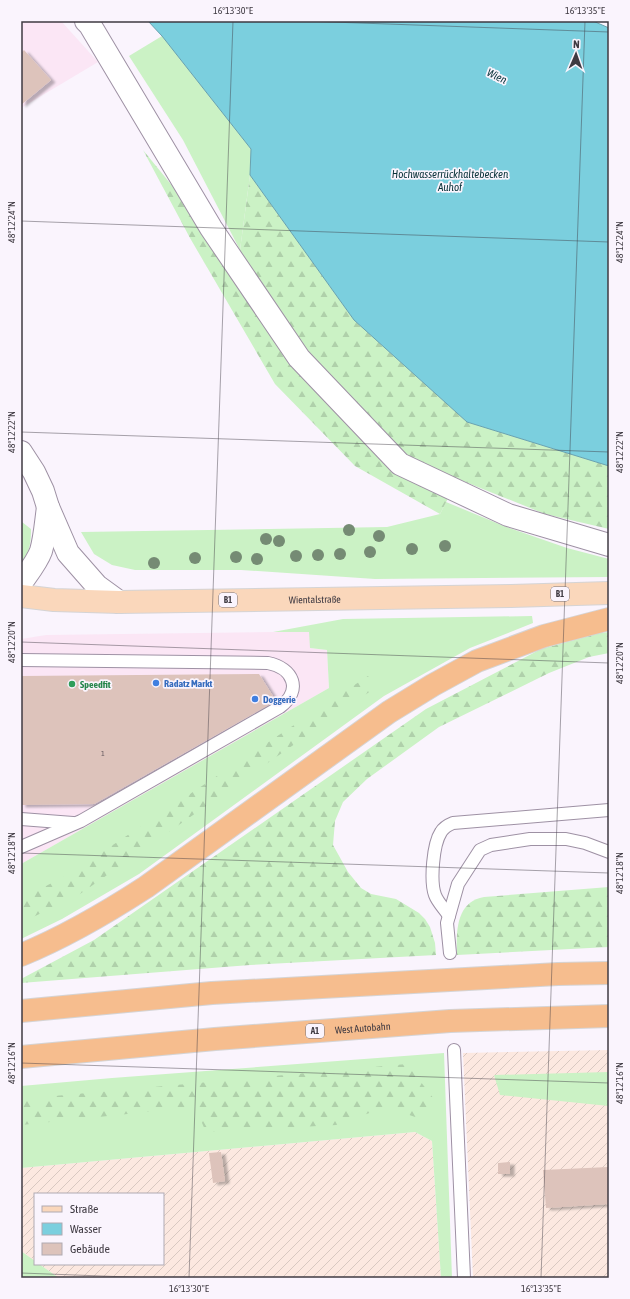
<svg xmlns="http://www.w3.org/2000/svg" width="630" height="1299" font-family="'Asap Condensed',sans-serif">
<style>
.commercial{fill:#fbe6f5}
.industrial{fill:url(#industrial-furrows)}
.grass{fill:#cbf2c5}
.forest{fill:url(#forest-firs)}
.water{fill:#7bcfde;stroke:#69a2af}
.building{fill:#ddc3bb;filter:url(#shadow)}
.lines{fill:none;stroke-linecap:round;stroke-linejoin:round}
.lane-casing{stroke:#9e91a4;stroke-width:14}
.street-casing{stroke:#9e91a4;stroke-width:24}
.primary-casing{stroke:#d5d4d5;stroke-width:24}
.highway-casing{stroke:#d5d4d5;stroke-width:24}
.lane{stroke:#fff;stroke-width:12}
.street{stroke:#fff;stroke-width:22}
.primary{stroke:#fad7bb;stroke-width:22}
.highway{stroke:#f6bd8e;stroke-width:22}
.tree{fill:#758b74}
.ticks{fill:none;stroke:#3f3a42;stroke-width:1;stroke-opacity:0.45}
.shop-dot{fill:#3f7fe0;stroke:#faf4fd;stroke-width:1.5}
.leisure-dot{fill:#2e9e5b;stroke:#faf4fd;stroke-width:1.5}
.labels{text-anchor:middle;stroke-width:3.5;stroke-linejoin:round;paint-order:stroke}
.number-label{font-size:8px;fill:#665c60}
.shield{fill:#faf4fd;stroke:#77727a;stroke-width:1}
.shield-label{font-size:9px;font-weight:bold;fill:#3f3a42}
.street-label{font-size:10px;fill:#3f3a42;stroke:#faf4fd}
.shop-label{font-size:10px;font-weight:bold;fill:#366cbe;stroke:#faf4fd;text-anchor:start}
.leisure-label{font-size:10px;font-weight:bold;fill:#27864d;stroke:#faf4fd;text-anchor:start}
.water-label{font-size:11px;font-style:italic;fill:#083239;stroke:#faf4fd}
.neatline{fill:none;stroke:#3f3a42;stroke-width:1.5}
.ticks-label{font-size:10px;text-anchor:middle;fill:#3f3a42}
</style>
<defs>
<pattern id="industrial-furrows" width="10" height="10" patternUnits="userSpaceOnUse"><rect width="10" height="10" fill="#fce8e0"/><path d="M-1 1l2-2M0 10L10 0M9 11l2-2" fill="none" stroke="#d9c8c1"/></pattern>
<pattern id="forest-firs" width="22" height="20" patternUnits="userSpaceOnUse"><rect width="22" height="20" fill="#cbf2c5"/><path d="M5 1l3.5 6h-7zM16 11l3.5 6h-7z" fill="#afd0aa"/></pattern>
<filter id="shadow"><feDropShadow dx="4.5" dy="2.5" stdDeviation="1" flood-color="#0004"/></filter>
</defs>
<rect width="100%" height="100%" fill="#faf4fd"/>
<g class="commercial">
<polygon points="21,21 61,21 98,62 21,108"/>
<polygon points="273,632 310,632 310,648 327,650 329,688 21,864 21,639 46,635"/>
</g>
<g class="industrial">
<polygon points="609,1050 609,1278 473,1278 463,1053"/>
<polygon points="415,1132 432,1141 441,1278 59,1278 39,1264 163,1264 163,1194 35,1194 35,1261 21,1251 21,1168"/>
</g>
<g class="grass">
<polygon points="162,36 251,149 250,175 240,250 183,140 129,56"/>
<polygon points="446,502 504,526 567,548 609,559 609,577 375,579 241,570 135,570 112,565 94,554 81,532 387,527 440,514"/>
<path d="M21,511L22,522L31,529C31,542 30,553 21,563Z"/>
<polygon points="532,616 533,623 470,648 384,696 139,874 62,919 21,939 21,864 329,688 327,650 310,648 309,632 273,632 343,619"/>
<polygon points="444,1053 452,1278 441,1278 432,1141 415,1132 21,1168 21,1086 112,1078"/>
<polygon points="609,1072 609,1106 500,1095 494,1075"/>
<polygon points="21,1251 35,1261 35,1264 39,1264 59,1278 21,1278"/>
</g>
<g class="forest">
<polygon points="143,150 196,215 240,250 250,175 354,320 467,422 609,466 609,529 545,514 458,479 440,514 355,466 275,384 190,238"/>
<polygon points="609,632 609,653 589,657 549,673 439,727 367,779 343,802 335,821 333,845 348,872 361,888 371,894 396,899 419,913 425,919 430,927 435,943 436,955 250,965 21,983 21,979 94,940 426,709 541,649 600,633"/>
<polygon points="368,676 375,688 80,894 21,923 21,899 69,874"/>
<path d="M609,887V947L457,955C456,931 456,902 484,897Z"/>
<polygon points="407,1064 437,1103 421,1119 386,1107 336,1125 206,1132 195,1107 21,1125 21,1099"/>
</g>
<polygon class="water" points="148,21 593,21 609,28 609,466 467,422 354,320 250,175 251,149 162,36"/>
<g class="building">
<polygon points="24,50 51,80 21,105 21,53"/>
<polygon points="259,674 276,701 94,804 21,805 21,676"/>
<polygon points="221,1152 225,1181 213,1183 209,1153"/>
<polygon points="510,1162 510,1174 498,1174 498,1163"/>
<polygon points="609,1167 609,1204 546,1208 543,1170"/>
</g>
<g class="lines">
<defs>
<g id="lane">
<path d="M21,660L268,663C293,668 303,690 280,707L81,821L21,847"/>
<polyline points="21,819 73,823"/>
<path d="M449,916C445,909 438,903 435,895C430,881 433,844 441,832C444,827 448,825 453,823L609,810"/>
<polyline points="450,953 447,923 458,884 480,850 491,845 530,839 566,839 585,843 609,852"/>
<polyline points="454,1050 464,1278"/>
</g>
<g id="street">
<polyline points="86,21 90,25 211,228 299,358 400,464 508,515 609,545"/>
<polyline points="21,452 34,472 43,491 48,507 68,553 97,586 119,602"/>
<path d="M21,583C28,573 37,562 41,551C45,537 46,521 48,507"/>
</g>
<g id="primary">
<path id="s1" d="M21,596L54,600L119,602L511,596L609,593"/>
</g>
<g id="highway">
<path d="M21,955C65,937 106,913 146,887L389,712L433,685L477,661L544,636L609,619"/>
<polyline points="21,1011 212,993 558,974 609,973"/>
<path id="s2" d="M21,1057L215,1039L450,1021L609,1016"/>
</g>
</defs>
<use href="#lane" class="lane-casing"/>
<use href="#street" class="street-casing"/>
<use href="#primary" class="primary-casing"/>
<use href="#highway" class="highway-casing"/>
<use href="#lane" class="lane"/>
<use href="#street" class="street"/>
<use href="#primary" class="primary"/>
<use href="#highway" class="highway"/>
</g>
<g class="tree">
<circle cx="349" cy="530" r="6"/>
<circle cx="379" cy="536" r="6"/>
<circle cx="266" cy="539" r="6"/>
<circle cx="279" cy="541" r="6"/>
<circle cx="445" cy="546" r="6"/>
<circle cx="412" cy="549" r="6"/>
<circle cx="370" cy="552" r="6"/>
<circle cx="340" cy="554" r="6"/>
<circle cx="318" cy="555" r="6"/>
<circle cx="296" cy="556" r="6"/>
<circle cx="236" cy="557" r="6"/>
<circle cx="195" cy="558" r="6"/>
<circle cx="257" cy="559" r="6"/>
<circle cx="154" cy="563" r="6"/>
</g>
<path class="ticks" d="M304,21L609,32M21,221L609,242M21,432L609,452M21,642L609,663M21,853L609,873M21,1063L609,1083M21,1273L156,1278M189,1278L233,21M541,1278L585,21"/>
<g class="shop-dot">
<circle cx="156" cy="683" r="4"/>
<circle cx="255" cy="699" r="4"/>
</g>
<circle class="leisure-dot" cx="72" cy="684" r="4"/>
<g class="labels">
<g class="number-label">
<text x="103" y="756">1</text>
</g>
<g class="shield">
<rect x="551" y="587" width="18" height="14" rx="3"/>
<rect x="219" y="593" width="18" height="14" rx="3"/>
<rect x="306" y="1024" width="18" height="14" rx="3"/>
</g>
<g class="shield-label">
<text x="560" y="597">B1</text>
<text x="228" y="603">B1</text>
<text x="315" y="1034">A1</text>
</g>
<g class="street-label">
<text dy="4" stroke="none"><textPath href="#s1" startOffset="294">Wientalstraße</textPath></text>
<text dy="4" stroke="none"><textPath href="#s2" startOffset="343">West Autobahn</textPath></text>
</g>
<g class="shop-label">
<text x="164" y="687">Radatz Markt</text>
<text x="263" y="703">Doggerie</text>
</g>
<g class="leisure-label">
<text x="80" y="688">Speedfit</text>
</g>
<g class="water-label">
<text transform="translate(497 76) rotate(26)" y="4">Wien</text>
<text x="450" y="178">Hochwasserrückhaltebecken<tspan x="450" dy="13">Auhof</tspan></text>
</g>
</g>
<rect width="630" height="1299" fill="none" stroke="#faf4fd" stroke-width="44"/>
<rect x="34" y="1193" width="130" height="72" fill="#faf4fd" stroke="#afaab2"/>
<rect x="42" y="1206" width="20" height="6" fill="#fad7bb" stroke="#afaab2"/>
<text x="70" y="1213" font-size="12" fill="#3f3a42">Straße</text>
<rect x="42" y="1223" width="20" height="12" fill="#7bcfde" stroke="#afaab2"/>
<text x="70" y="1233" font-size="12" fill="#3f3a42">Wasser</text>
<rect x="42" y="1243" width="20" height="12" fill="#ddc3bb" stroke="#afaab2"/>
<text x="70" y="1253" font-size="12" fill="#3f3a42">Gebäude</text>
<g transform="translate(576 54) rotate(2)" stroke="#faf4fd" stroke-width="3" paint-order="stroke">
<path d="M0-3L7 15L0 10L-7 15Z" fill="#3f3a42"/>
<text y="-6" font-size="11" font-weight="bold" text-anchor="middle" fill="#3f3a42">N</text>
</g>
<rect x="22" y="22" width="586" height="1255" class="neatline"/>
<g class="ticks-label">
<text x="233" y="14">16°13'30"E</text>
<text x="585" y="14">16°13'35"E</text>
<text transform="translate(11 222) rotate(-90)" y="4">48°12'24"N</text>
<text transform="translate(619 242) rotate(-90)" y="4">48°12'24"N</text>
<text transform="translate(11 432) rotate(-90)" y="4">48°12'22"N</text>
<text transform="translate(619 452) rotate(-90)" y="4">48°12'22"N</text>
<text transform="translate(11 642) rotate(-90)" y="4">48°12'20"N</text>
<text transform="translate(619 663) rotate(-90)" y="4">48°12'20"N</text>
<text transform="translate(11 853) rotate(-90)" y="4">48°12'18"N</text>
<text transform="translate(619 873) rotate(-90)" y="4">48°12'18"N</text>
<text transform="translate(11 1063) rotate(-90)" y="4">48°12'16"N</text>
<text transform="translate(619 1083) rotate(-90)" y="4">48°12'16"N</text>
<text x="189" y="1292">16°13'30"E</text>
<text x="541" y="1292">16°13'35"E</text>
</g>
</svg>
